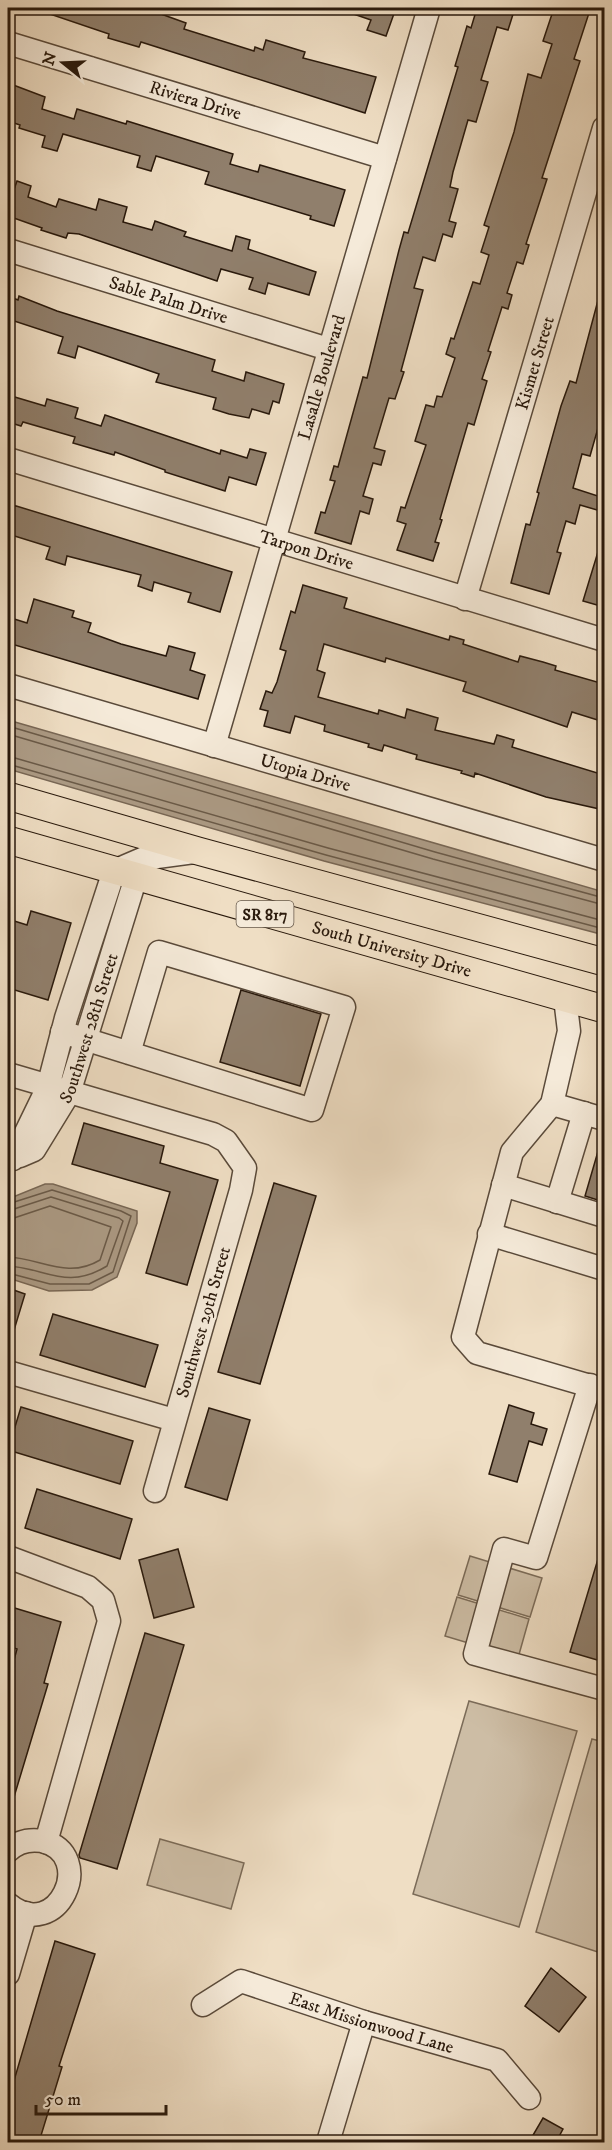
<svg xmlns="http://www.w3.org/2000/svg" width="612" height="2150" font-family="'IM FELL DW Pica',serif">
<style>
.green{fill:#cdbda5;stroke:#7b6b58;stroke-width:1.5}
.water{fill:#ac9b85;stroke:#786755;stroke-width:1.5}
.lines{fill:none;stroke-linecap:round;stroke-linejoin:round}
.shore{stroke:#6a5a48;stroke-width:1.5}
.building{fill:#907f6c;stroke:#29190c;stroke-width:1.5}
.minor-casing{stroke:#5a4a3a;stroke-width:25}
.major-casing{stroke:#29190c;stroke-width:29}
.minor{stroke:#f5ead9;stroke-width:22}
.major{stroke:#efdec4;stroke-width:27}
.labels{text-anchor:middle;stroke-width:5;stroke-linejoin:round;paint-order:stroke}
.shield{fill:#f5ead9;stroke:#66584a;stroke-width:1.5}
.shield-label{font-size:16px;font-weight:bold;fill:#29190c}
.street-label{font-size:18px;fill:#29190c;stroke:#f5ead9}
</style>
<rect width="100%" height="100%" fill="#efdec4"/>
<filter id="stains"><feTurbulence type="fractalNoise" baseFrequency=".00333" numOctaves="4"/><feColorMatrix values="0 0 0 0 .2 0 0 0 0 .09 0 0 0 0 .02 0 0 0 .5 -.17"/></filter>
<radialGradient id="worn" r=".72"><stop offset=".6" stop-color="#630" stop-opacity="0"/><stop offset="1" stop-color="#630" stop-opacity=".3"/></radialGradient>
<g class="green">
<polygon points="470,1556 542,1578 530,1617 458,1595"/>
<polygon points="457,1597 529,1619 518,1658 445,1636"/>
<polygon points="469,1701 577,1731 519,1927 413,1894"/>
<polygon points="592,1739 604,1742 604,1954 536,1932"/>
<polygon points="160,1839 244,1863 231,1909 147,1885"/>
</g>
<g class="water">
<polygon points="8,720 604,892 604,935 324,861 8,769"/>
<polygon points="45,1184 53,1184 137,1211 137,1223 117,1277 92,1290 49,1291 8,1278 8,1199"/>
</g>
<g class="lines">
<g class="shore">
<polyline points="8,726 435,852 604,898"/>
<polyline points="8,734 433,859 604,905"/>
<polyline points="8,756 328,848 604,921"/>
<polyline points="8,764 326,855 604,929"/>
<polyline points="8,1204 52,1190 121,1211 131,1216 113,1272 89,1284 50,1284 8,1273"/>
<path d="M8,1211L51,1197L119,1218L123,1221L107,1266C66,1291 46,1268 8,1266"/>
<path d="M8,1220L50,1206L111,1227L100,1260C67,1280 40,1258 8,1257"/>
</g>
</g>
<g class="building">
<polygon points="38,8 151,8 150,10 186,23 184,29 254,51 255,47 263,50 266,40 305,52 303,58 376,77 365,113 141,42 139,47 108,38 109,34 38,10"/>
<polygon points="343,8 396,8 386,36 367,30 371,20 342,10"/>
<polygon points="477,8 515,8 508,30 497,27 481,80 488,82 476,122 468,120 453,172 450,187 458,189 449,221 456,223 452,237 443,234 435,261 423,257 414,288 423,290 401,371 404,372 395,399 389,398 374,448 385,451 381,465 373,463 363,496 373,499 369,514 360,511 351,544 315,533 321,512 325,513 335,481 330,480 334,466 338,467 363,377 367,378 399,250 404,232 408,233 458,67 455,66 467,26 471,28"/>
<polygon points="554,8 573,8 589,13 574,59 580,61 542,178 547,179 526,244 529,245 523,264 517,262 507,293 512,295 508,309 502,307 488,351 491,352 482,379 487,381 474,425 468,423 456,464 440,519 442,520 435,542 439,543 433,561 397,550 406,524 397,521 401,507 405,508 426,445 415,441 426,405 434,407 437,396 442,397 455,358 446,354 451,338 454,339 473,282 480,284 489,255 481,252 489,227 484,225 514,132 528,74 541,78 552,44 543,41"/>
<polygon points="8,83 45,97 42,109 74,119 77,109 126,124 127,121 233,154 230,164 258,172 260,165 345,190 334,226 310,219 311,216 205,184 209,172 156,156 151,171 137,167 140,156 63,134 57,151 42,147 45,136 19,128 20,125 8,121"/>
<polygon points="17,181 31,186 28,197 56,207 59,199 96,210 99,199 127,207 123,222 152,230 155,221 186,232 184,236 232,251 236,236 250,240 248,249 316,272 309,295 268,283 265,294 249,289 253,278 221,269 217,281 79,234 68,233 66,238 41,230 42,228 8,216 8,197 11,198"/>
<polygon points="601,289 604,290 604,407 590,456 582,454 573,488 604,498 604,512 580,505 575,524 566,521 557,552 561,553 549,594 511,583 526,524 530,525 539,493 537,492 561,406 570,381 576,383"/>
<polygon points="8,296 18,300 19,296 57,311 215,360 212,371 244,381 246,372 284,384 279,403 273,401 269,414 252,409 249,418 229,414 213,409 216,398 156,382 159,374 78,346 75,358 58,353 63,337 8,319"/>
<polygon points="8,395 45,406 47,399 78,408 75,418 101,426 105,415 220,454 221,450 247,458 250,449 266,453 256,485 229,477 225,491 165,472 165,470 115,452 114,455 73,443 75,437 23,422 21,426 8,422"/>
<polygon points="13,505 232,572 220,612 188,602 191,593 154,582 152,591 138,586 141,575 67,556 65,565 46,559 50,547 8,534"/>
<polygon points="601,542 604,543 604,607 583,601"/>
<polygon points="303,585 347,598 344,608 449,640 450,636 464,640 463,644 518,662 520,656 543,662 556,666 555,670 604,684 604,722 572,712 567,727 463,691 466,682 386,658 385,662 324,644 317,670 325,673 318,697 378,714 379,710 405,718 407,709 438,718 435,730 494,744 497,735 514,740 512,747 604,775 604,810 546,797 475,773 474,777 461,773 462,771 416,759 417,755 384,745 382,751 368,747 369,744 324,731 325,725 295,716 290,733 264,726 268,711 260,709 266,691 272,693 277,682 286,651 280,649 291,611 295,613"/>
<polygon points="34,599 74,611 72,617 91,623 88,632 121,644 166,656 169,646 195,653 190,670 205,675 198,699 8,643 8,617 27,623"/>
<polygon points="31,911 71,923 48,1000 8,988 8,919 27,925"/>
<polygon points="241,990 321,1014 300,1086 220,1062"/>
<polygon points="84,1123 164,1146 160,1163 218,1180 187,1285 146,1273 170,1192 72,1164"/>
<polygon points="601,1141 604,1142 604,1202 585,1196"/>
<polygon points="274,1183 316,1196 260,1384 218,1372"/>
<polygon points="8,1288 25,1294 11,1340 8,1340"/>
<polygon points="53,1314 158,1345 145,1387 40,1355"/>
<polygon points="509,1405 534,1413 531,1424 547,1429 542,1445 529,1441 517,1482 489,1474"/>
<polygon points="21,1407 133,1441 120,1484 8,1450"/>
<polygon points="209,1408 250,1420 227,1500 185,1487"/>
<polygon points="37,1489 132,1519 120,1559 25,1528"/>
<polygon points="178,1549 194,1607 154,1618 139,1560"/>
<polygon points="601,1549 604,1549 604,1662 570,1652"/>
<polygon points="8,1606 61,1622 44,1683 48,1684 11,1807 8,1807 8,1682 17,1649 8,1646"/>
<polygon points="145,1633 184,1645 117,1869 80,1858 79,1855"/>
<polygon points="55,1941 95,1954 59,2066 62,2067 39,2142 8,2142 8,2101"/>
<polygon points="551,1968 586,1997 559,2032 525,2006"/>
<polygon points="543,2118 563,2129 556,2142 529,2142"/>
</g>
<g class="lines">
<defs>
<g id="minor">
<path id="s1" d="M8,43L385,158"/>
<path id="s2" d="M8,250L328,349"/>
<path id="s3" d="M8,459L604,640"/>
<path id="s4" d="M465,599L604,128"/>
<path id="s5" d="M8,685L604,860"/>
<path id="s6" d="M214,746L429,8"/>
<polyline points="565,998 569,1031 552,1104 512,1152 463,1337 477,1353 604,1390"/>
<polyline points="62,1032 312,1110 344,1007 159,952 129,1053"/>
<polyline points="8,1074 213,1134 226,1141 245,1168 241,1190 155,1491"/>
<polyline points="552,1104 604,1119"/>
<path id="s7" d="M20,1156L34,1150L69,1093L136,877"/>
<polyline points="13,1159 48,1087 66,1018 114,871 142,859 194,852"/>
<polyline points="503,1185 604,1216"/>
<polyline points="557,1202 584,1113"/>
<polyline points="489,1234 604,1269"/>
<polyline points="8,1372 174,1420"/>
<polyline points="590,1385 536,1558 504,1549 475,1654 604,1689"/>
<polyline points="8,1557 88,1587 103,1600 109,1621 46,1842"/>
<path d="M8,1851C17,1842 29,1839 42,1841C98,1854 58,1945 8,1904"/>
<polyline points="8,1974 26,1913"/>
<path id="s8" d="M203,2005L241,1981L364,2022L497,2060L529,2098"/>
<polyline points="328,2142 364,2022"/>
</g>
<g id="major">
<polyline points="8,796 198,851 604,962"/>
<path id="s9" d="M8,840L604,1009"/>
</g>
</defs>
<use href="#minor" class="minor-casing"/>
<use href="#major" class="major-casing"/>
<use href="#minor" class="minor"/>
<use href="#major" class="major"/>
</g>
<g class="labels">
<rect class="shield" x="236.5" y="901" width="57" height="26" rx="4.5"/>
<g class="shield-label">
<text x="265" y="920">SR 817</text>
</g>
<g class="street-label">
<text dy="6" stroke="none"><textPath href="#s1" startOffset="196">Riviera Drive</textPath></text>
<text dy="6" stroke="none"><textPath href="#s2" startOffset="168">Sable Palm Drive</textPath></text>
<text dy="6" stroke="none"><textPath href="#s4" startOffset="246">Kismet Street</textPath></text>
<text dy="6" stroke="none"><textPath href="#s6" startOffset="384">Lasalle Boulevard</textPath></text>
<text dy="6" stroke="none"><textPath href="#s3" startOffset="312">Tarpon Drive</textPath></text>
<text dy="6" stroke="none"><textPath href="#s5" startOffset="310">Utopia Drive</textPath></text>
<text dy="6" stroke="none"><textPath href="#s9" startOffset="399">South University Drive</textPath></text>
<text dy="6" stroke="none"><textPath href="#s7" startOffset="150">Southwest 28th Street</textPath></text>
<text transform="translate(203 1322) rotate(-74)" y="6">Southwest 29th Street</text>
<text dy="6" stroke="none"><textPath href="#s8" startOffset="182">East Missionwood Lane</textPath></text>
</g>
</g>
<rect width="612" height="2150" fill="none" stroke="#efdec4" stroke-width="30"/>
<rect x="9" y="9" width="594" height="2132" fill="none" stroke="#29190c" stroke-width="3"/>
<rect x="15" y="15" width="582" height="2120" fill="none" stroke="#29190c" stroke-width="1.5"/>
<g transform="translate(63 63) rotate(288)" stroke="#f5ead9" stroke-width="4.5" paint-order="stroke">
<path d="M0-4.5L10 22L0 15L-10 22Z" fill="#29190c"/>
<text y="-9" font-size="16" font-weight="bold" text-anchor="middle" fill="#29190c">N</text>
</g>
<path d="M36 2105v9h130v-9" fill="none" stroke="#29190c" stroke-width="3"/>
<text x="45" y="2105" font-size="18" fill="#29190c" stroke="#f5ead9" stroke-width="4.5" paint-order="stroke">50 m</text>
<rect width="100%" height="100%" filter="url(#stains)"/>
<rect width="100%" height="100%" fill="url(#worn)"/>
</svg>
